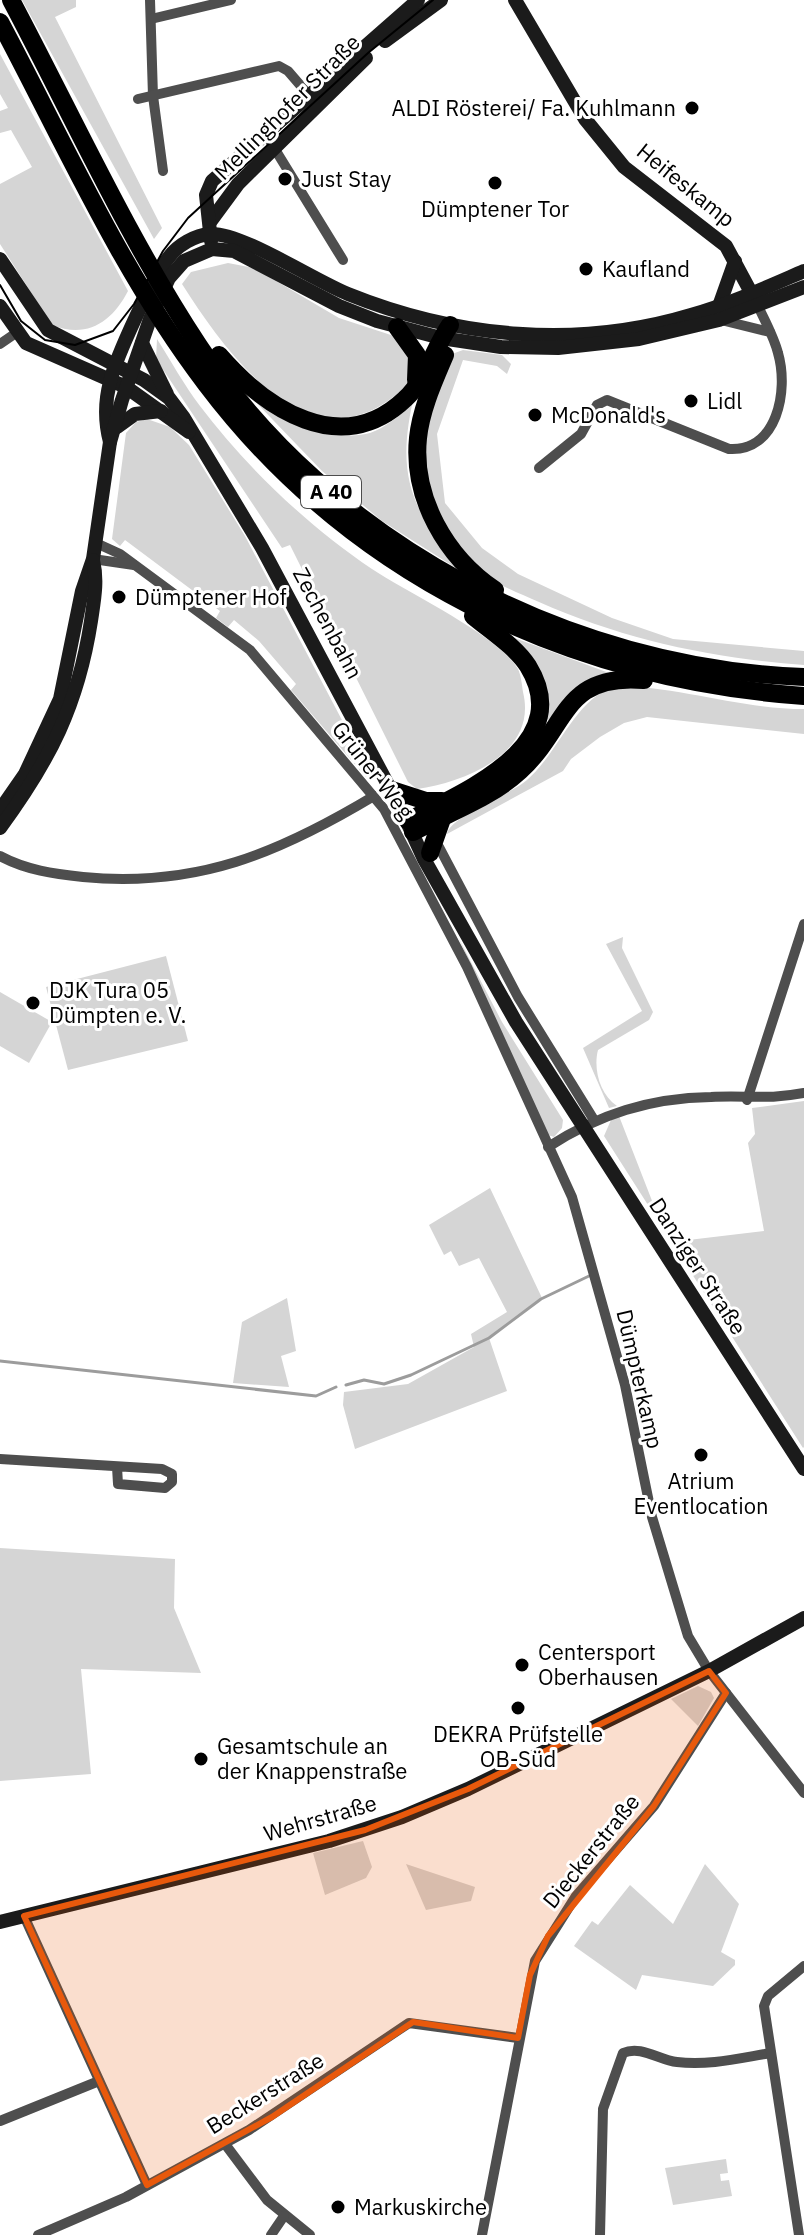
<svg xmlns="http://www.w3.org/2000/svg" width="804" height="2235" font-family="'IBM Plex Sans',sans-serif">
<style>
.green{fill:#d5d5d5}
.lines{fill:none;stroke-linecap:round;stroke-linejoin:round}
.stream{stroke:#9c9c9c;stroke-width:3}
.street{stroke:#4e4e4e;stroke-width:10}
.secondary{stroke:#1b1b1b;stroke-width:14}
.highway{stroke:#000;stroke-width:18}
.tram{stroke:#000;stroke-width:2}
.marked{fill:#e8590c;fill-opacity:0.2;stroke:#e8590c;stroke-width:6;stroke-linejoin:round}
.poi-dot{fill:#000;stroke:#fff;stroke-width:3}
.labels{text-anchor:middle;stroke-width:6;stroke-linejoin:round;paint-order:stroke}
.shield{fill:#fff;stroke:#4c4c4c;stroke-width:2}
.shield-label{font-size:20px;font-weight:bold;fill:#000}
.street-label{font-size:22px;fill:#000;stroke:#fff}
.poi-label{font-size:22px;fill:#000;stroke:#fff;text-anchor:start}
</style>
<rect width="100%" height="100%" fill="#fff"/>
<g class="green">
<polygon points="22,0 76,0 76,7 55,17 162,228 154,239"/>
<path d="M0,54L128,291C112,322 87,339 52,325L0,244V184L32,167L11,130L0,133V111L8,108L0,94Z"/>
<path d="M228,263L254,268L339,318L397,337L411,352L409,383C316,477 231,361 182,284L191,272Z"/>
<path d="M157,339C171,361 184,385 200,406C246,467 308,526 372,569C406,592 498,635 518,669C521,675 522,685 523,692C538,753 466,782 417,789L408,782L290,545L282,548L156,359Z"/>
<path d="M463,350L502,355L511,364L507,374L497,366L463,360L437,434L445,503L482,548L518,574L612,618L673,639L804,651V665C711,658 625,640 539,602C516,592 489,582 471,563C447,537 426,495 424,459C422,424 441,387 452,354Z"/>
<path d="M246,392C282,410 327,445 370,433C385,428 400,415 412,405C396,481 415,511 459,570L382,521L322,471Z"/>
<polygon points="147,419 170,427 189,445 245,536 373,779 370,782 291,690 296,684 259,641 234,620 228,627 216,618 220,611 125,540 120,546 112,539 126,433 136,422"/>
<polygon points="504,634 609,673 548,720"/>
<path d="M614,686C678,686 740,709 804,709V734L647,717L624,723L600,737L571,759L563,771L447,834C448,818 511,794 527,780C559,752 573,702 614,686Z"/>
<polygon points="458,937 502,1022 563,1120 562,1128 554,1137 548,1135"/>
<path d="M623,937L622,948L653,1012L649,1020L598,1050C593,1069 600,1095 617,1106L609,1108L583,1048L642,1011L606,944Z"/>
<polygon points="166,956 188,1041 68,1070 46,987"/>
<polygon points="0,992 52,1022 29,1063 0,1046"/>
<polygon points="804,1101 804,1447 803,1448 604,1136 611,1120 619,1116 656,1211 680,1241 764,1231 748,1143 755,1134 752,1108"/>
<polygon points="490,1188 542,1298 489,1338 507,1391 355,1449 343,1405 344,1392 408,1384 474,1347 471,1334 507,1312 479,1258 459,1266 451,1251 444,1255 429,1225"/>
<polygon points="287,1298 296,1351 281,1356 289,1387 233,1383 242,1322"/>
<polygon points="0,1548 175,1559 174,1608 201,1673 81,1669 91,1774 0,1781"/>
<polygon points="698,1686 711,1692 714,1698 698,1726 671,1699"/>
<polygon points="363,1841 372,1867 366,1878 325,1895 313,1853"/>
<polygon points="406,1864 475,1887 471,1901 426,1910"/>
<polygon points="705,1864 739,1904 721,1952 735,1960 735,1965 713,1986 642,1975 636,1990 574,1946 592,1921 598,1925 630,1885 673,1924"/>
<polygon points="726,2159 728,2173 720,2174 721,2181 729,2180 732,2196 673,2205 665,2168"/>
</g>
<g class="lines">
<g class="stream">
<polyline points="0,1361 316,1396 336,1387"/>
<polyline points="346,1385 364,1380 384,1384 411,1375 489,1338 541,1299 589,1276"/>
</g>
<g class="street">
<polyline points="150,0 153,96 163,171"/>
<polyline points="151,19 231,0"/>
<polyline points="138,99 279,66 288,71 313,100"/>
<polyline points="265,133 343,260"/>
<polyline points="721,320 770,332"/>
<polyline points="0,344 16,333"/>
<path d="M539,468L581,434L597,405L607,400L729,449C777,452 789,391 778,353C774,337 765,321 758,306"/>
<polyline points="96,543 120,554 250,650 384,809 467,967 572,1197 625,1385 652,1517 688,1636 709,1671 804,1793"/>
<polyline points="93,559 134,565"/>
<polyline points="439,847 518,997 594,1120"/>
<path d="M0,856C26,870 54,874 83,877C197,888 279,853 374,796"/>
<polyline points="747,1100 804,924"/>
<path d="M548,1147C599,1114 650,1098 711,1097C746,1095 768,1100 804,1093"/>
<polyline points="0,1459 162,1469 172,1474 172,1482 165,1488 118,1484 117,1467"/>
<polyline points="24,1916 147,2185"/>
<polyline points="0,2121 99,2081"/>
<polyline points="225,2144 267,2200 310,2235"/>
<polyline points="38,2235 126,2197 249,2130 409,2023 518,2038"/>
<polyline points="271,2235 284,2216"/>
<polyline points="482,2235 535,1961 576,1896 654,1806 726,1693"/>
<path d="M600,2235L603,2109L623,2053C641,2045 659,2060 677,2062C708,2066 740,2058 771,2053"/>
<polyline points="799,2235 764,2006 768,1996 804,1966"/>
</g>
<g class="secondary">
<polyline points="515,0 585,119 624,167 726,246 754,298"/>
<polyline points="385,41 441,0"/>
<polyline points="210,222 238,184 366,58"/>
<polyline points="211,241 206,195 212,181 418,0"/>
<polyline points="0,259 48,330 144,380 169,398 184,418 262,548 402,811 424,859 516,1022 804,1469"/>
<polyline points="0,306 26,343 126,387 189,432"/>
<polyline points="719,306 735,261"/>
<polyline points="142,343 167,394"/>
<polyline points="117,427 135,414 161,411"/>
<path d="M110,442C105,423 105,401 110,382C116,357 153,276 169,257C178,245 195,235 210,234C241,232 315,281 348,294C457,338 578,349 691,315C730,304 767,287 804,271"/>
<polyline points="0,810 25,774 60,699 82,591 93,559 110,442 122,400 150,319 169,278 184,261 212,249 234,251 339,306 377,321 441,338 501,347 558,348 639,339 719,320 804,287"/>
<path d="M0,828C50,760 78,705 91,621C94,600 98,581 93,560"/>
<polyline points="0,1922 329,1841 402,1817 468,1789 709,1671 804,1618"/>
</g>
<g class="highway">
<path d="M11,0C72,115 127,237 199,346C329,543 570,669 804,677"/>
<path d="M0,22C65,144 122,274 206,384C351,576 568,679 804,696"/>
<polyline points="397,327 417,355 416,380"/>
<path d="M219,355C265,408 341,460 405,399C426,380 434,348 450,325"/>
<path d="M445,355C434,381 421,409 418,438C412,498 446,557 495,590"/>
<polyline points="392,790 426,801 442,801"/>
<path d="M408,821C460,793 578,747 528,666C516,647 491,631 473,616"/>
<path d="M413,832C448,813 491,798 520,771C568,727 562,673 644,680"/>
<polyline points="430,853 443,816"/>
</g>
<polyline class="tram" points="0,285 21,321 45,340 75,345 113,331 134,304 163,251 188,218 368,53 433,0"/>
</g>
<path class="marked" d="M709,1671L726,1693L654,1806L548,1936L530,1975L518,2038L413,2022L272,2117L147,2185L24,1916L365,1830L468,1789Z"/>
<g class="poi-dot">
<circle cx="692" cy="108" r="8"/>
<circle cx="285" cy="179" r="8"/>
<circle cx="495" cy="183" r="8"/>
<circle cx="586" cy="269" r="8"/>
<circle cx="691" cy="401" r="8"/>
<circle cx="535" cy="415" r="8"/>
<circle cx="119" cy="597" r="8"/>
<circle cx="33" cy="1003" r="8"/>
<circle cx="701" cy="1455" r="8"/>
<circle cx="522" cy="1665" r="8"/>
<circle cx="518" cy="1708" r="8"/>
<circle cx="201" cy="1759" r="8"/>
<circle cx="338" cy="2207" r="8"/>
</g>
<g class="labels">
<rect class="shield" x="301" y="476" width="60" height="32" rx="6"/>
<g class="shield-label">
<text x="331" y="499">A 40</text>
</g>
<g class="street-label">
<text transform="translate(287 107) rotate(-45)" y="8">Mellinghofer Straße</text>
<text transform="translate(686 185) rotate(39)" y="8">Heifeskamp</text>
<text transform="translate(328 623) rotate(62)" y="8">Zechenbahn</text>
<text transform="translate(373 770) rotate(52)" y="8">Grüner Weg</text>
<text transform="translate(698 1266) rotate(57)" y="8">Danziger Straße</text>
<text transform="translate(640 1379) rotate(77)" y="8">Dümpterkamp</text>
<text transform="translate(320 1818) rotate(-16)" y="8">Wehrstraße</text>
<text transform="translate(591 1851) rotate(-51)" y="8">Dieckerstraße</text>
<text transform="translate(265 2093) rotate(-32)" y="8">Beckerstraße</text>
</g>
<g class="poi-label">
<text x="676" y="116" text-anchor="end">ALDI Rösterei/ Fa. Kuhlmann</text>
<text x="301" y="187">Just Stay</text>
<text x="495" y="217" text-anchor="middle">Dümptener Tor</text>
<text x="602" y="277">Kaufland</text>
<text x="707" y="409">Lidl</text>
<text x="551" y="423">McDonald's</text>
<text x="135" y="605">Dümptener Hof</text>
<text x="49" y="998">DJK Tura 05<tspan x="49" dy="25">Dümpten e. V.</tspan></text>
<text x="701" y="1489" text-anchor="middle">Atrium<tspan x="701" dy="25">Eventlocation</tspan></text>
<text x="538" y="1660">Centersport<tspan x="538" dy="25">Oberhausen</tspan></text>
<text x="518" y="1742" text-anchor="middle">DEKRA Prüfstelle<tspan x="518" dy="25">OB-Süd</tspan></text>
<text x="217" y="1754">Gesamtschule an<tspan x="217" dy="25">der Knappenstraße</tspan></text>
<text x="354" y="2215">Markuskirche</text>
</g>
</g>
</svg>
